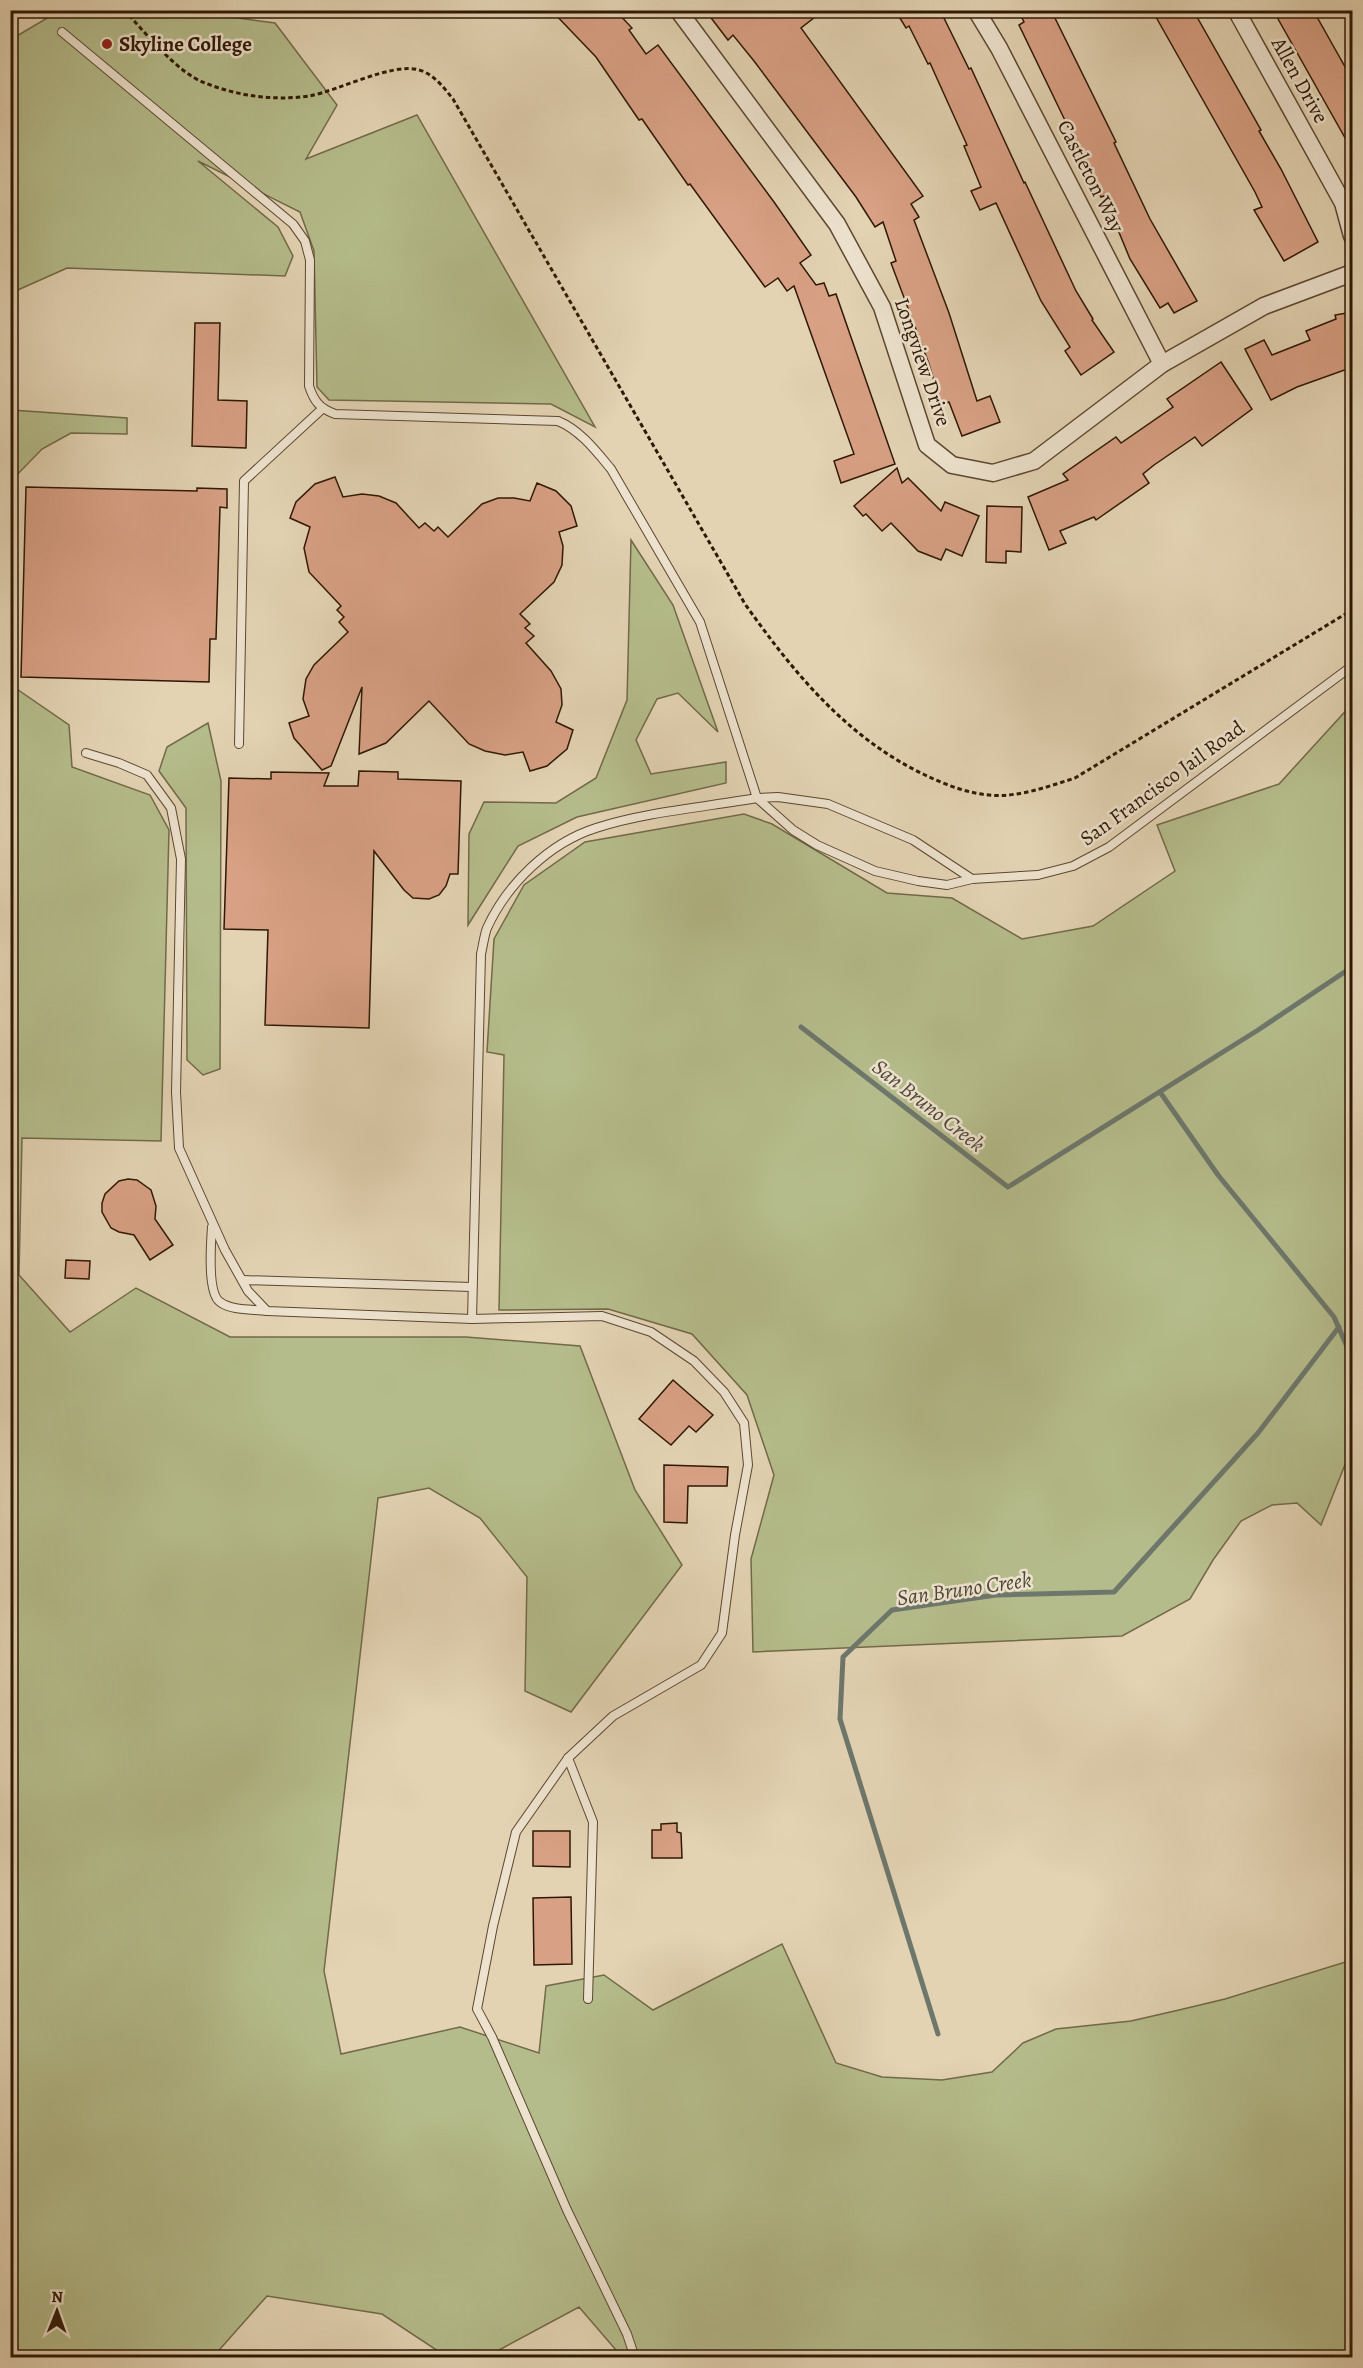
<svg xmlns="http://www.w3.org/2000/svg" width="1363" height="2368" font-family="Alegreya,serif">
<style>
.green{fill:#b5bc8b;stroke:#726a48;stroke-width:1.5}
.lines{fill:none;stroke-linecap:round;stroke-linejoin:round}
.stream{stroke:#6d776c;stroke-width:5}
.building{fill:#d8a084;stroke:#2f1804;stroke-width:1.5}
.lane-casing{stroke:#5c4730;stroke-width:10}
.street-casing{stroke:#5c4730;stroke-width:19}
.path{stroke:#2f1804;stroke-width:3;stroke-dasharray:4.5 3;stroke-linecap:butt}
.lane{stroke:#ede2ce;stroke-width:8}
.street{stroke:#ede2ce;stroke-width:16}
.poi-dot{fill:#8f2418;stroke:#ede2ce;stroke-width:2}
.labels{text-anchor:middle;stroke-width:5;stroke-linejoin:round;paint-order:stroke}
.poi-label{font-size:21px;font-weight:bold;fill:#2f1804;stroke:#ede2ce;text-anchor:start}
.street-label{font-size:21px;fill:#2f1804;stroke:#ede2ce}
.water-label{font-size:22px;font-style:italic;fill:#4e4838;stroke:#ede2ce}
</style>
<rect width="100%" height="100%" fill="#e3d3b3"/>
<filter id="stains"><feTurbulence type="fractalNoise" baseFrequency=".00333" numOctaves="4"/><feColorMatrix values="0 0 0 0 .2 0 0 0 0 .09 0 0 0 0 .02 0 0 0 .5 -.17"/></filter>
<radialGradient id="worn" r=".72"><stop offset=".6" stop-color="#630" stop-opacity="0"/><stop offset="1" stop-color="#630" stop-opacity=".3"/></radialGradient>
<g class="green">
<polygon points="59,11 115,16 112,11 187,11 275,23 337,105 306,159 417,115 595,427 551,404 329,400 317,387 314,251 300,212 198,161 278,227 293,256 285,276 67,268 11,293 10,40"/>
<polygon points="11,410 127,418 127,434 71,433 42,449 11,481"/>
<polygon points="631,540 673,605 718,732 678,693 657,699 636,740 651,774 726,762 726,783 577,817 518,846 468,925 469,834 484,802 556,803 596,778 627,700"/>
<polygon points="11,685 69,725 72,767 150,795 169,830 161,1141 22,1138 19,1275 70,1332 136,1288 230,1337 466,1337 580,1346 635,1490 682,1565 571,1712 525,1691 527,1577 480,1518 429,1488 378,1498 324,1971 341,2054 460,2027 539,2053 546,1986 604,1975 653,2010 782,1944 836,2063 882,2077 942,2080 992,2072 1023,2043 1056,2029 1131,2021 1179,2010 1225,1999 1352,1960 1352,2357 622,2357 579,2307 486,2357 447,2357 382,2314 267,2296 213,2357 11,2357"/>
<polygon points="1352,704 1352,1447 1321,1525 1297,1503 1272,1505 1241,1521 1213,1560 1190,1599 1122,1636 753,1652 751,1559 774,1475 747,1395 692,1334 608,1309 499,1310 504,1055 487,1052 494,939 524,885 585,842 744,814 772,824 887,893 952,898 1022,939 1093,926 1175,871 1157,825 1279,784"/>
<polygon points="208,723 221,781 220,1069 203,1075 187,1060 186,808 159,771 167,747"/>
</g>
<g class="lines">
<g class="stream">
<polyline points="801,1027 1008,1187 1258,1030 1352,967"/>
<polyline points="1160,1092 1218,1175 1334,1317 1352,1358"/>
<polyline points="938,2034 840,1719 843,1657 892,1610 996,1595 1114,1592 1258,1433 1339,1327"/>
</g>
</g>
<g class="building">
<polygon points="551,10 615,10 632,28 629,30 646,54 658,45 774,202 811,255 800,263 816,285 824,283 829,296 836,294 895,464 841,483 834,461 854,454 794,286 787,291 778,278 765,287 690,184 688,185 642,119 639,120 596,57"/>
<polygon points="705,10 824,10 801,28 923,196 911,204 919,217 914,220 949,313 977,401 990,396 1000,422 962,436 949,402 941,405 929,364 891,263 896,261 883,222 875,227 856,197 754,61 733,35 728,40"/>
<polygon points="895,10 940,10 969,69 971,68 1024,183 1025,182 1076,291 1093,319 1092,320 1114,352 1081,375 1065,351 1070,347 1041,301 996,203 980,210 971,191 981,187 964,146 967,145 930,63 928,64 909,26 906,28"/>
<polygon points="1018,10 1051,10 1116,142 1114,143 1150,219 1197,301 1174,313 1168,303 1160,308 1130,259 1104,196 1101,197 1072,138 1073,137 1019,25 1024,22"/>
<polygon points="1152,10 1193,10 1261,130 1259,131 1281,169 1318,242 1284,261 1254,210 1262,207 1255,192"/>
<polygon points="1273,10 1313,10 1353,81 1353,152"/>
<polygon points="1353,312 1353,367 1297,387 1271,400 1245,349 1264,340 1272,355 1310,340 1306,331 1336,319 1335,315"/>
<polygon points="195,323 220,323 218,400 247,401 246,448 192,446"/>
<polygon points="1221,362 1252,409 1202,446 1195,437 1154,465 1143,474 1149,483 1096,520 1094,517 1060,531 1066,543 1049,550 1028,497 1068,480 1063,474 1116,437 1121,443 1173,407 1167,399"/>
<polygon points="897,468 902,483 908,478 941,511 945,502 979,516 962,556 946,549 941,560 918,551 891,523 882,531 866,514 863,516 854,506"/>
<polygon points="335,477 343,497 362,494 379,496 396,503 419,528 425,523 434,531 438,527 448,537 482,504 498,498 514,498 530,501 537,483 556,491 571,506 577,526 559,532 563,546 562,565 554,582 520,614 530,624 525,628 534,636 526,643 551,671 561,689 562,705 556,722 573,730 567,749 547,766 530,771 523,752 505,755 485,751 469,744 429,701 386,743 359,754 362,687 331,766 322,770 294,738 289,723 309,716 303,699 306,679 314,665 348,632 339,622 344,617 337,610 341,606 309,572 304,548 310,527 290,518 296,502 315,484"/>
<polygon points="26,487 197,491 197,488 227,489 227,508 220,507 216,639 210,639 209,682 21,677"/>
<polygon points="987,506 1022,507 1021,552 1006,551 1006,563 986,562"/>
<polygon points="359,771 398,772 398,779 461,781 458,874 450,874 446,886 439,895 429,899 413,898 404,890 374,851 369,1028 265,1025 268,930 224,929 229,778 271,779 271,772 329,773 324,786 358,786"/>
<polygon points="128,1179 137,1180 151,1190 156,1206 155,1219 173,1245 150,1260 134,1235 119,1232 111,1228 102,1212 102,1203 105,1194 119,1181"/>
<polygon points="66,1260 90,1261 89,1279 65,1278"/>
<polygon points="673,1380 713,1415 696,1432 689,1426 671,1445 639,1419"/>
<polygon points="664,1465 728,1467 727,1486 688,1486 687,1523 664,1522"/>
<polygon points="677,1823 677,1832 681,1833 682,1858 652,1858 652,1830 661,1830 661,1824"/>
<polygon points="533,1831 570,1831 570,1867 533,1866"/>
<polygon points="571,1897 572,1964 534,1965 533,1898"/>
</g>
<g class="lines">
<defs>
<g id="lane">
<path d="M62,32L293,224L305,241L310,260L309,386C314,401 319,408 335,414L558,421C580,430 596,451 611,469L700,622L757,798L793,830L817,845L875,871L918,881L947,885L972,879L1038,875L1073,866L1109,847L1352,666"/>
<polyline points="239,744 244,481 322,409"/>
<polyline points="86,753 119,763 147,775 171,808 181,859 176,1092 179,1148 225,1250 248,1291 267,1311 472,1319"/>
<path d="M212,1227C211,1242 207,1293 220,1302C232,1311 253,1309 267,1311"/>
<polyline points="242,1280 472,1287"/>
<polyline points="568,1758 593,1822 588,1999"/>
<path d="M635,2358L627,2334L567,2210L492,2037L477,2009L493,1926L516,1832L568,1758L613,1716L701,1665L722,1633L735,1535L748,1465L744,1423L724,1392L694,1361L651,1332L602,1316L472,1319L481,954C483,946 484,936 487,928C507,884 549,843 596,828C646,812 705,807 757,798L778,797L828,804L913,840L972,879"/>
</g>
<g id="street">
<polyline points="678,10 837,224 882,307 927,445 952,465 993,473 1034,461 1162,364 1264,306 1352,273"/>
<polyline points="976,10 999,48 1162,364"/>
<polyline points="1236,10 1343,203 1352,236"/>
</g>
</defs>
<use href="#lane" class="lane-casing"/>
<use href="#street" class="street-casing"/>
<path class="path" d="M124,10C146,33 176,72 205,83C238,96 274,101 309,96C338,91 392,62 419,70C434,74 444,88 453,99L745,604C794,673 847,738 925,775C950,787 980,798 1008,795C1031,793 1053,785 1075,778L1352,610"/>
<use href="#lane" class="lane"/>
<use href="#street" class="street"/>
</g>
<circle class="poi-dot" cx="107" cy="44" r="6"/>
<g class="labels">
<g class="poi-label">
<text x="119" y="51">Skyline College</text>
</g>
<g class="street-label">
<text transform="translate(1300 80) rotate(61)" y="7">Allen Drive</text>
<text transform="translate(1091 176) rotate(63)" y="7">Castleton Way</text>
<text transform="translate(923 362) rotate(71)" y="7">Longview Drive</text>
<text transform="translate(1162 783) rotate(-36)" y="7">San Francisco Jail Road</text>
</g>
<g class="water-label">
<text transform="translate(929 1105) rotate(38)" y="8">San Bruno Creek</text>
<text transform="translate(964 1588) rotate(-8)" y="8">San Bruno Creek</text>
</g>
</g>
<rect width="1363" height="2368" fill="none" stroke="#e3d3b3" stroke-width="36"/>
<rect x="12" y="12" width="1339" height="2344" fill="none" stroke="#2f1804" stroke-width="3"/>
<rect x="18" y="18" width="1327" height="2332" fill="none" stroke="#2f1804" stroke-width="1.5"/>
<g transform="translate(57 2311) rotate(1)" stroke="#ede2ce" stroke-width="4.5" paint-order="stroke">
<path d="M0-4.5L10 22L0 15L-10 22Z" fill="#2f1804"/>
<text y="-9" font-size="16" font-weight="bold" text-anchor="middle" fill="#2f1804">N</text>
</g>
<rect width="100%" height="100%" filter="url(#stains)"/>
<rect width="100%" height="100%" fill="url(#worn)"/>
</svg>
